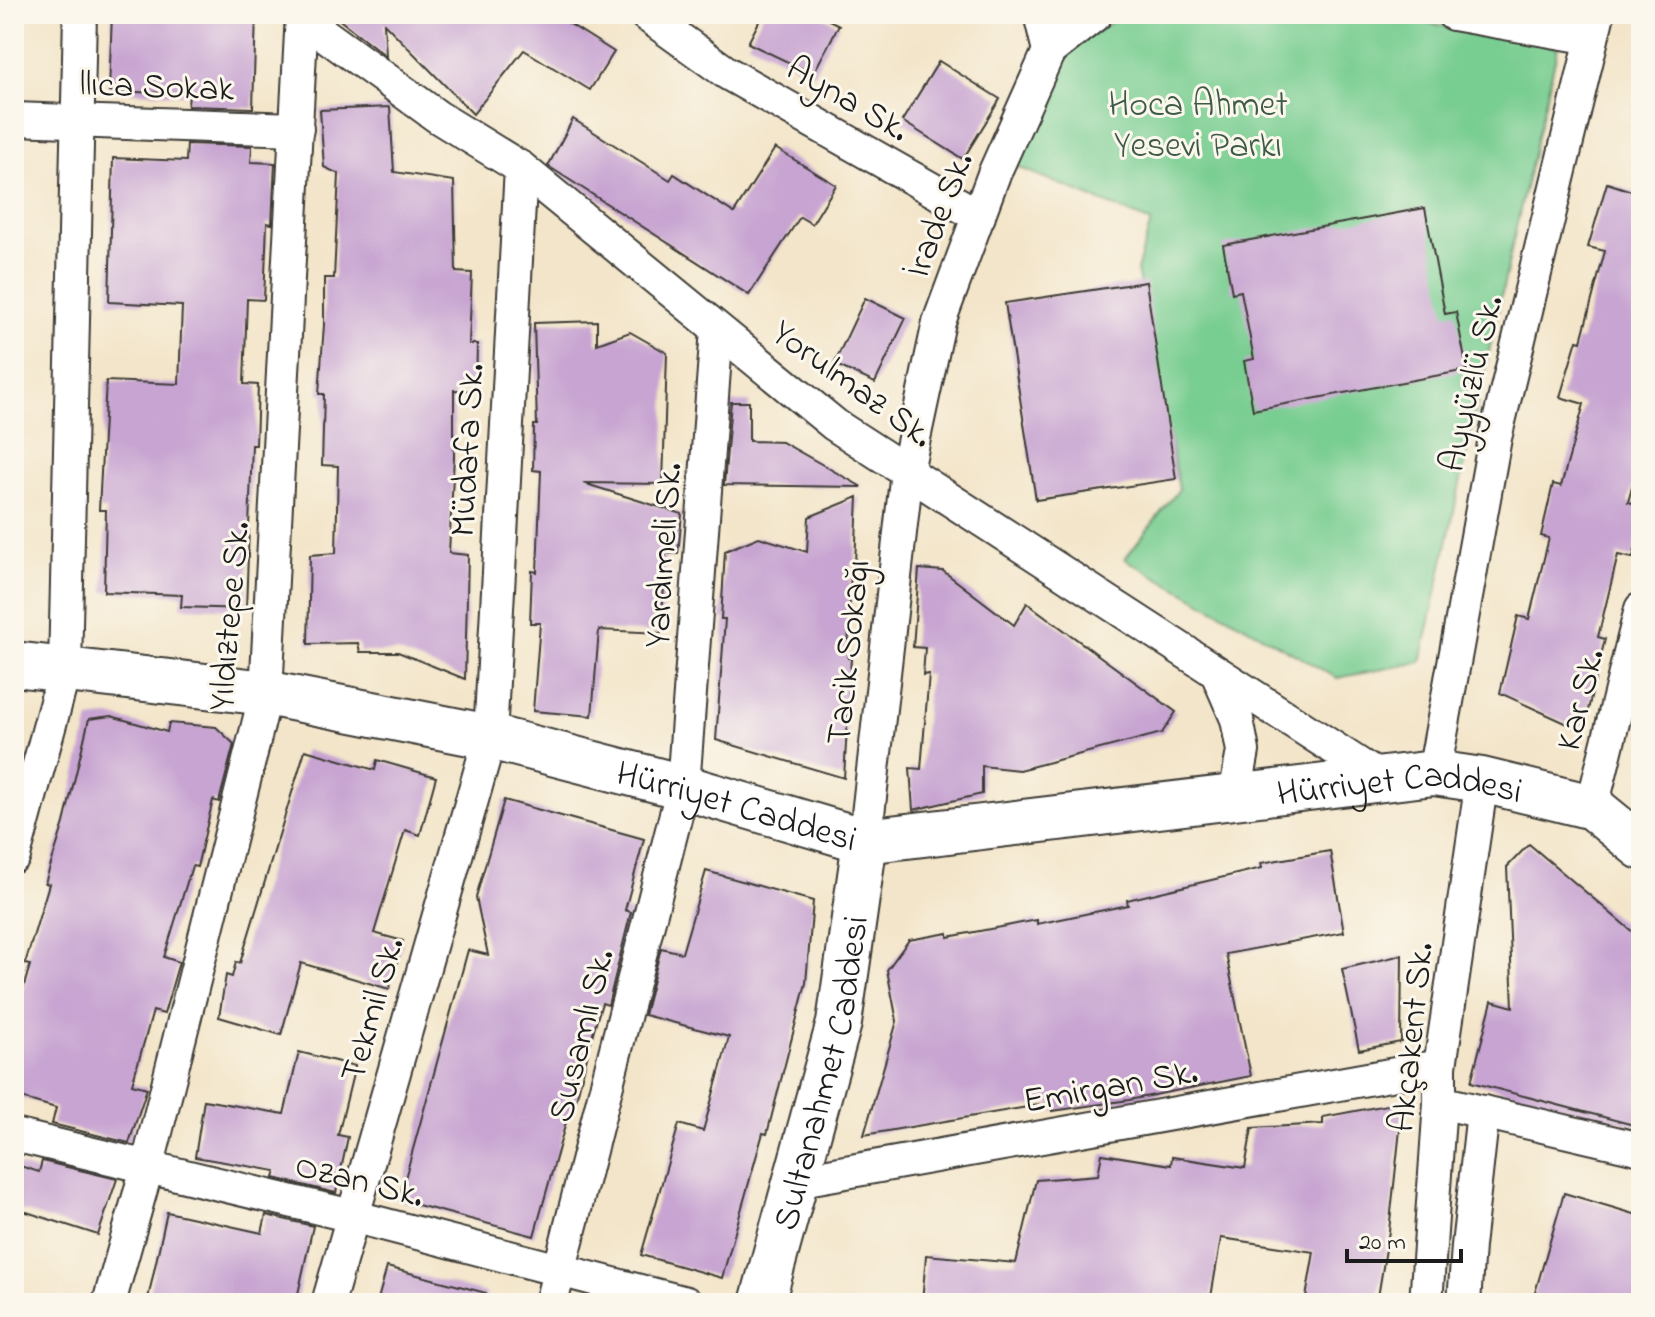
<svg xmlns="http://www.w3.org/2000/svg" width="1655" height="1317" font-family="'Indie Flower',sans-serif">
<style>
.green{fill:#78cd91;stroke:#4a7456;stroke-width:2}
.building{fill:#c7a4d1}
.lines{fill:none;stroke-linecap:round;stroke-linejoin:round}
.street-casing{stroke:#3c3a36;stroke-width:36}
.secondary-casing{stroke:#3c3a36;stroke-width:48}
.street{stroke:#fff;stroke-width:32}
.secondary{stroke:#fff;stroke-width:44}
.labels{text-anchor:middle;stroke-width:6;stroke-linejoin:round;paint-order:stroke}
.street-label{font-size:36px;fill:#1c1c1c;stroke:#fbf7ec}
.park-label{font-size:36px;fill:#3c5a45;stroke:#fbf7ec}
</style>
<rect width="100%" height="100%" fill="#fbf7ec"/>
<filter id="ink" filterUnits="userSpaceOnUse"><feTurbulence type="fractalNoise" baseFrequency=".0125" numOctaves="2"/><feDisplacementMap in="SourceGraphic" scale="16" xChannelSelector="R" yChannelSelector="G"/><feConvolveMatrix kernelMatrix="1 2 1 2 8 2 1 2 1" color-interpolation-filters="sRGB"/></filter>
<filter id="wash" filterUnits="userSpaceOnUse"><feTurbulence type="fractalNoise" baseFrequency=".006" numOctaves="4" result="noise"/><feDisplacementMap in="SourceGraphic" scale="32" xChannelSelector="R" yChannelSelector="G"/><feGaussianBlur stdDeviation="1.8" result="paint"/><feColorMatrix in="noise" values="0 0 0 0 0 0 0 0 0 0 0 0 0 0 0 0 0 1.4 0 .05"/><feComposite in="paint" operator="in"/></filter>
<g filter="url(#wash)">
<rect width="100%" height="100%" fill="#f3e5c9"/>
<polygon class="green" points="1125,14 1377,14 1558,47 1522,201 1421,662 1337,678 1125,559 1179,489 1137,270 1151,222 1013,165 1065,52"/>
<g id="blocks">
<g class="building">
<polygon points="112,14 256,14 253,108 188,106 189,94 109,91"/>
<polygon points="332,14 554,14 614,52 590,90 524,50 473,114 384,23 386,56"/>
<polygon points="763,14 817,14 839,25 813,74 748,43"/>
<polygon points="939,61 1000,99 963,159 902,121"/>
<polygon points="390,107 394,172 454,181 456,272 472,273 469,344 477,344 476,391 454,390 454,456 449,553 468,555 465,679 398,652 360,652 358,643 308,644 310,555 336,553 338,466 322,465 324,394 319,394 324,325 324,278 334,278 339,174 324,167 320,110"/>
<polygon points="573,119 670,180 674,174 734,213 775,148 836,185 812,224 800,217 749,295 548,166"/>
<polygon points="187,144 252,146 251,162 275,163 272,224 267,223 264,300 247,299 244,384 258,385 256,445 252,445 246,609 181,607 182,595 104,592 106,510 99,510 106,381 179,384 182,306 109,302 113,158 186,161"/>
<polygon points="1607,183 1641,194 1641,455 1628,502 1641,505 1641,524 1633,558 1618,555 1598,637 1605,639 1583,731 1500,693 1518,616 1529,619 1549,538 1541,536 1553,484 1561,486 1584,404 1560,397 1577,340 1581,341 1605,251 1588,247"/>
<polygon points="1425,208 1445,314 1456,312 1467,370 1253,410 1244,361 1254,359 1241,291 1232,293 1223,245"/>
<polygon points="1146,282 1176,479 1036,500 1005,303"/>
<polygon points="865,298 906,318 875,383 834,364"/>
<polygon points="597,321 597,344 630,332 667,353 663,484 583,483 682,514 678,554 666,553 661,633 599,630 592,716 533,711 540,623 530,623 532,571 537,572 541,471 533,470 534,425 537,425 534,323"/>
<polygon points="731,402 749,402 749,441 782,442 862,487 724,485"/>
<polygon points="858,497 855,564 851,564 848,658 851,658 844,778 716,740 725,619 721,619 725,551 759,537 807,552 809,517"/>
<polygon points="919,569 943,571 1014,625 1027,603 1176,712 1162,733 1019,770 982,766 982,794 913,810 910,768 921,769 929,674 923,675 925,648 913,647"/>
<polygon points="111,716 167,732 169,723 216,727 234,744 219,802 213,800 197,867 192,866 164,957 179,962 164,1014 153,1011 132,1084 147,1088 129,1143 52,1124 56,1108 14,1096 14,1020 30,965 25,964 49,884 45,883 64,823 89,719"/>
<polygon points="305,750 375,770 377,760 436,777 420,835 405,830 374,933 403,941 389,989 301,963 281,1035 219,1017 226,975 232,977 236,962 240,963"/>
<polygon points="504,800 644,839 625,910 631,912 608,1005 602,1003 594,1029 572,1116 568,1115 534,1236 399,1200 468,950 488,955 476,897"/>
<polygon points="1529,844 1641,939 1641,1127 1471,1082 1492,1001 1513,1007 1507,867"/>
<polygon points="1330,851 1344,932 1226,954 1251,1076 1129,1100 1052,1111 1051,1103 864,1135 897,1021 887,970 909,940 948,933 948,937 1037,920 1037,924 1128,905 1127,900 1262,868 1261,863"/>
<polygon points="706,871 813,901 806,983 767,1134 763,1133 722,1278 641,1255 679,1124 703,1131 729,1037 644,1015 661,948 682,953"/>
<polygon points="1402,955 1401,1042 1359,1050 1342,969"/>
<polygon points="299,1052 355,1066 338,1135 348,1137 336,1193 274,1178 276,1171 195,1157 204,1100 284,1114"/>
<polygon points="1403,1102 1389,1231 1377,1303 1305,1303 1314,1252 1221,1238 1210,1303 922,1303 926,1255 1016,1263 1036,1180 1098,1175 1102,1154 1171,1165 1172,1157 1245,1168 1252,1128 1323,1124 1323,1117"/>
<polygon points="42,1161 117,1179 98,1235 14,1208 14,1164 39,1172"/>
<polygon points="1564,1193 1641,1216 1641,1303 1532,1303"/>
<polygon points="167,1212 262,1233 266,1215 313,1226 296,1303 147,1303"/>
<polygon points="387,1267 486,1293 485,1303 377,1303"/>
</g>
</g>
</g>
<g filter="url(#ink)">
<use href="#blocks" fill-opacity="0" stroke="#3c3a36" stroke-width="2"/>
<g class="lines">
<defs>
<g id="street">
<polyline points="645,14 727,73 979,216"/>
<polyline points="1040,14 1049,51"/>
<polyline points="1453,14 1592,38"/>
<polyline points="303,19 438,117 521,168 835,425 1380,778"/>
<polyline points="14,119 297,129"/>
<polyline points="1217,673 1237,719 1243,751 1235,796"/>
<polyline points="1434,773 1495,438 1598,14"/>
<polyline points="1592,807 1641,609"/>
<polyline points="865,841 907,471 939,322 994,174 1049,51 1096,14"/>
<polyline points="14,856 65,669 80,14"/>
<polyline points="1440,1102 1641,1149"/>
<polyline points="14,1135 352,1216 686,1303"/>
<polyline points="795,1181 1440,1066"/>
<polyline points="109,1303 147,1168 266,693 302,14"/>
<polyline points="328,1303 490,737 521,168"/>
<polyline points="551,1303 683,787 717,329"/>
<polyline points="1426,1303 1440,1102 1440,1066 1482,780"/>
<polyline points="1464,1303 1468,1246 1483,1112"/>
</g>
<g id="secondary">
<path id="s1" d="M14,664L266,693L490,737L683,787L865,841L1434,773L1482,780L1592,807L1641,847"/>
<path id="s2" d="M762,1303L839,1023L865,841"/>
</g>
</defs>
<use href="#street" class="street-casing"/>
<use href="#secondary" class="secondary-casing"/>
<use href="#street" class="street"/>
<use href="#secondary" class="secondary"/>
</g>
</g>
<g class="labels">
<g class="street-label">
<text transform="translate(157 84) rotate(2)" y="13">llıca Sokak</text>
<text transform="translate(849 97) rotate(30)" y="13">Ayna Sk.</text>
<text transform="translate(937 214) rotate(-69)" y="13">İrade Sk.</text>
<text transform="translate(854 382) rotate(36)" y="13">Yorulmaz Sk.</text>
<text transform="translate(1469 383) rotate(-77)" y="13">Ayyüzlü Sk.</text>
<text transform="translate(465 450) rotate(-87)" y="13">Müdafa Sk.</text>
<text transform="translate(661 555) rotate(-86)" y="13">Yardımeli Sk.</text>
<text transform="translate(227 616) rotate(-85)" y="13">Yıldıztepe Sk.</text>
<text transform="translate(846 652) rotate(-84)" y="13">Tacik Sokağı</text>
<text transform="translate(1578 699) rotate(-76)" y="13">Kar Sk.</text>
<text dy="13" stroke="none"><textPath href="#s1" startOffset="1410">Hürriyet Caddesi</textPath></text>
<text dy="13" stroke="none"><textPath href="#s1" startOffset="738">Hürriyet Caddesi</textPath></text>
<text transform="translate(370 1009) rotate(-74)" y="13">Tekmil Sk.</text>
<text transform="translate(579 1035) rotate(-76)" y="13">Susamlı Sk.</text>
<text transform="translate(1409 1037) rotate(-84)" y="13">Akçakent Sk.</text>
<text dy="13" stroke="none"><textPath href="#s2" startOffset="238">Sultanahmet Caddesi</textPath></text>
<text transform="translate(1110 1084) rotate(-10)" y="13">Emirgan Sk.</text>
<text transform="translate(360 1178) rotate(14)" y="13">Ozan Sk.</text>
</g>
<g class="park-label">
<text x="1198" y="115">Hoca Ahmet<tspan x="1198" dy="41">Yesevi Parkı</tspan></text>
</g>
</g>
<rect width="1655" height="1317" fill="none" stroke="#fbf7ec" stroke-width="48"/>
<path d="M1347 1249v12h114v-12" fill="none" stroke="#1c1c1c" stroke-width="4"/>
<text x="1359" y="1249" font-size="24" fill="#1c1c1c" stroke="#fbf7ec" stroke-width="6" paint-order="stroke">20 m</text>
</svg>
